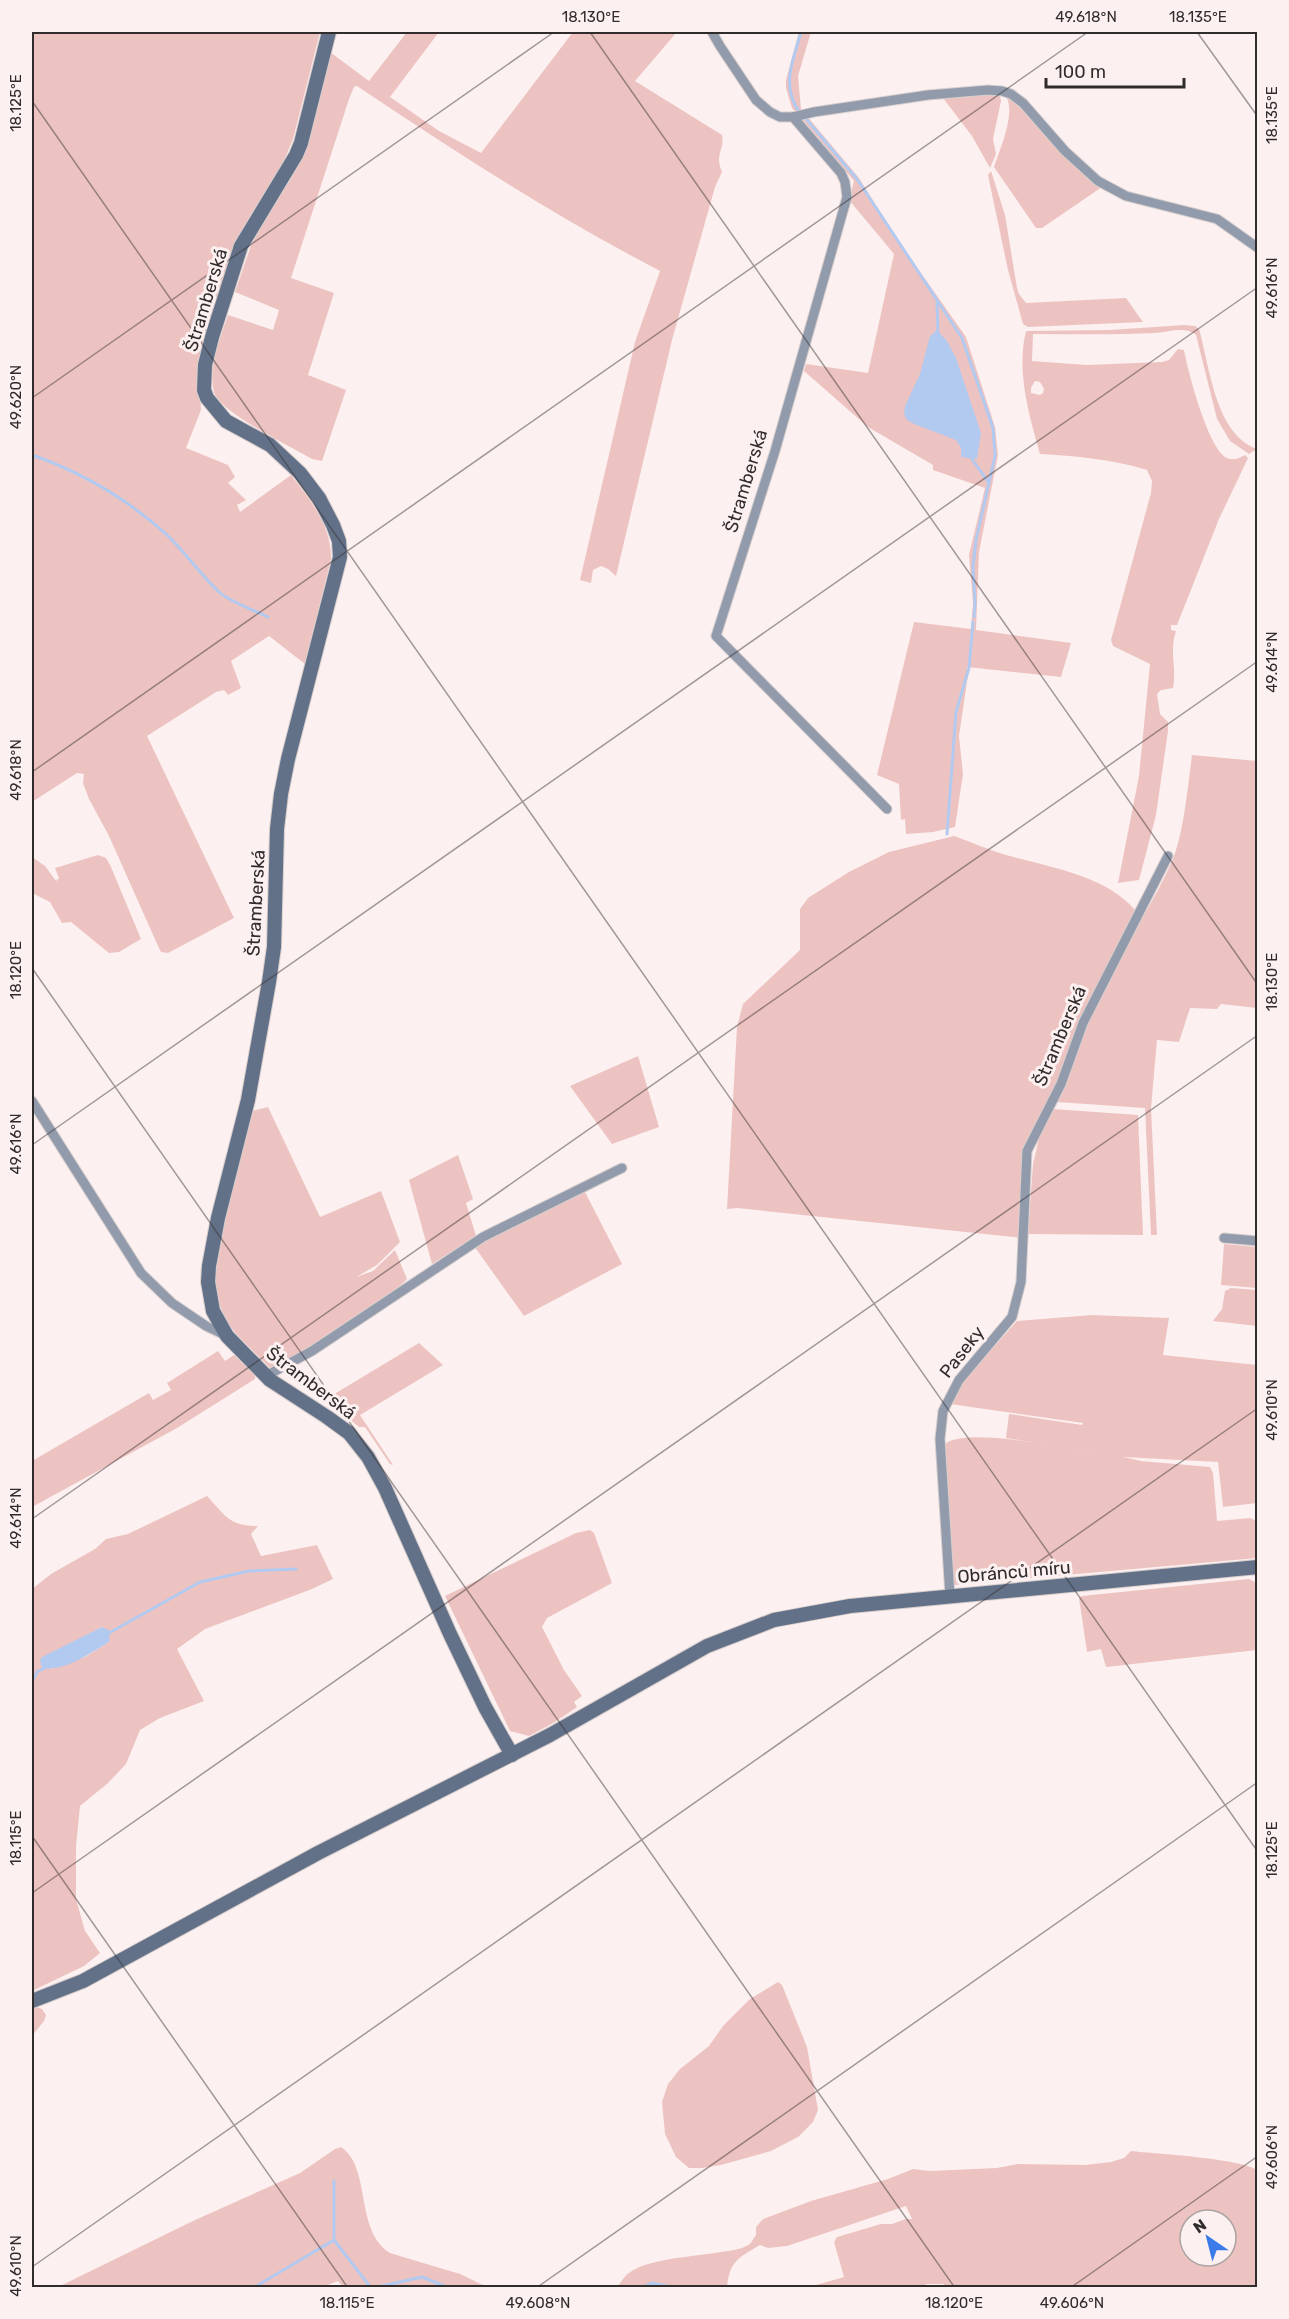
<svg xmlns="http://www.w3.org/2000/svg" width="1289" height="2319" font-family="Rubik,sans-serif">
<style>
.green{fill:#edc3c1;fill-rule:evenodd}
.water{fill:#b2c9f0}
.lines{fill:none;stroke-linecap:round;stroke-linejoin:round}
.stream{stroke:#b2c9f0;stroke-width:3}
.street-casing{stroke:#d7cecd;stroke-width:11}
.secondary-casing{stroke:#d7cecd;stroke-width:16}
.street{stroke:#919bac;stroke-width:9}
.secondary{stroke:#637188;stroke-width:14}
.ticks{fill:none;stroke:#312c2c;stroke-width:1.5;stroke-opacity:0.45}
.labels{text-anchor:middle;stroke-width:6;stroke-linejoin:round;paint-order:stroke}
.street-label{font-size:18px;fill:#312c2c;stroke:#fcf1f0}
.neatline{fill:none;stroke:#312c2c;stroke-width:2}
.ticks-label{font-size:15px;text-anchor:middle;fill:#312c2c}
</style>
<rect width="100%" height="100%" fill="#fcf1f0"/>
<g class="green">
<path d="M32,32H320L293,139L281,167L251,214L237,243L216,304L202,349L199,372L201,410L186,448L228,465L235,477L228,483L246,500L237,505L240,512L291,475C310,499 332,527 331,559L305,664L269,636L231,661L241,688L228,695L224,690L216,692L147,736L234,918L168,953L161,952L158,946L109,836L89,799L83,783L84,774L77,773L32,802Z"/>
<path d="M407,32H439L390,97L439,131L481,153L573,32H677L635,81L722,135C725,151 714,153 722,172L715,187L672,340L616,576L608,569L601,566L593,570L591,583L580,580L635,342L660,271C555,216 455,152 357,86L354,87L349,99L291,278L334,293L308,375L346,390L322,461L312,459C292,447 219,412 214,392C208,366 220,339 228,315L273,330L279,310L235,292L255,234L291,179L305,151L325,78L330,52L369,81Z"/>
<polygon points="799,32 811,32 798,76 801,109 859,178 897,239 966,337 995,427 998,455 979,552 976,630 1071,643 1061,677 967,667 968,675 959,736 963,774 955,827 933,832 906,834 905,819 901,820 899,784 877,775 914,622 971,629 973,603 969,555 985,488 933,470 933,465 868,427 804,371 806,364 868,373 894,254 849,200 854,181 792,108 786,88 786,80"/>
<polygon points="995,94 1000,96 1001,101 993,139 996,154 990,168 972,136 943,98"/>
<path d="M1006,96L1015,99L1066,158L1102,187L1042,228H1036L994,167C1000,149 1016,113 1006,96Z"/>
<polygon points="991,171 1005,215 1017,288 1019,294 1026,303 1126,298 1143,322 1028,327 1023,324 1008,270 989,180 988,175"/>
<path d="M1184,325L1195,326L1199,329C1210,367 1215,434 1257,449L1249,454L1230,441L1217,419L1196,335C1185,326 1169,332 1156,333C1115,335 1074,334 1033,334L1032,361L1087,365L1162,362L1169,360L1178,349L1184,350C1188,371 1208,449 1227,458C1233,461 1240,458 1245,455L1248,458L1219,519L1177,625H1171V630L1176,631C1169,651 1177,669 1173,688L1161,690L1157,694L1160,714L1168,722V731L1156,815L1139,880L1118,883L1139,776L1150,664L1113,646L1111,640L1151,493L1152,481L1147,470C1113,459 1074,456 1040,454C1029,415 1016,372 1026,331L1110,330ZM1035,381L1040,382L1044,389L1043,393L1040,395L1031,393V388Z"/>
<path d="M1192,755L1257,761V1008L1221,1004L1217,1009L1190,1008L1179,1042L1157,1040L1151,1108L1157,1235H1151L1145,1108L1057,1102C1072,1060 1087,1019 1107,979C1128,939 1155,901 1173,859C1184,831 1188,785 1192,755Z"/>
<path d="M954,836C971,842 989,850 1006,855C1049,867 1106,875 1136,911L1094,992L1073,1037L1058,1082L1024,1149L1022,1238L737,1208L727,1209L737,1027L743,1004L800,950V909L808,898L849,872L889,852Z"/>
<polygon points="98,855 106,858 111,867 141,939 119,952 109,953 71,922 62,923 50,902 32,893 32,857 45,866 56,881 59,878 55,868"/>
<polygon points="638,1056 659,1127 612,1144 570,1086"/>
<polygon points="268,1107 320,1217 381,1191 400,1242 377,1265 356,1277 373,1271 395,1250 407,1279 397,1289 327,1338 271,1369 237,1335 226,1321 216,1295 215,1263 252,1111"/>
<polygon points="1053,1109 1138,1115 1143,1235 1028,1234 1033,1164 1040,1134"/>
<polygon points="458,1155 473,1199 466,1203 476,1236 432,1264 409,1180"/>
<polygon points="585,1192 622,1264 524,1316 474,1246"/>
<polygon points="1224,1244 1257,1247 1257,1288 1221,1285"/>
<polygon points="1231,1288 1257,1290 1257,1326 1213,1321 1222,1309 1225,1291"/>
<path d="M1092,1315L1169,1318L1163,1355L1257,1365V1503L1223,1507L1218,1462L1123,1457L1141,1461L1210,1467L1213,1473L1217,1521L1250,1518L1257,1521V1558L955,1585L953,1584L944,1445C963,1425 1072,1450 1100,1453L1006,1438L1009,1414L1082,1425L1083,1423L950,1404L967,1377L1017,1321Z"/>
<polygon points="419,1343 443,1365 360,1415 393,1465 390,1464 365,1427 359,1427 326,1399"/>
<polygon points="218,1351 225,1361 234,1355 255,1375 255,1379 177,1428 32,1507 32,1461 149,1393 153,1400 171,1390 167,1383"/>
<path d="M207,1496C226,1516 229,1526 258,1526L251,1534L261,1556L317,1545L333,1579L312,1589L205,1629L177,1649L204,1701L160,1718L140,1730L126,1764L108,1783L80,1806L76,1846V1899L85,1931L100,1953L84,1966L32,1991V1618L33,1611L32,1589L51,1574L95,1549L106,1539L128,1534ZM102,1627L109,1642L85,1657L51,1669L74,1642Z"/>
<polygon points="590,1530 594,1533 612,1583 547,1618 542,1627 564,1670 582,1696 574,1702 577,1707 555,1722 529,1736 510,1731 445,1596 576,1533"/>
<polygon points="1249,1579 1257,1583 1257,1650 1106,1667 1101,1649 1087,1652 1079,1598 1082,1596"/>
<polygon points="778,1982 782,1985 807,2047 818,2110 813,2122 798,2137 771,2151 721,2165 702,2168 689,2168 676,2157 665,2134 662,2102 668,2084 680,2069 709,2046 723,2026 750,1999"/>
<polygon points="34,2006 42,2009 46,2015 44,2021 32,2036 32,2007"/>
<path d="M341,2147C372,2168 354,2230 390,2253L460,2274L487,2287L344,2288L338,2281L320,2288L58,2287L195,2220L300,2173L335,2149Z"/>
<path d="M1131,2151C1157,2154 1238,2158 1257,2170V2287L941,2288L944,2284H926V2288L809,2287L844,2277L834,2242L837,2237L881,2224H892L906,2219H912L906,2206L787,2246L768,2248L760,2245C738,2258 730,2261 727,2287H617C621,2283 624,2276 629,2273C651,2256 713,2256 742,2248L750,2244L756,2235V2227L763,2219L811,2201L888,2179L913,2169L930,2171L997,2168L1018,2164L1085,2165L1111,2162L1124,2158ZM1190,2220H1226V2256H1190Z"/>
</g>
<g class="water">
<polygon points="937,330 947,341 956,358 981,433 977,459 961,457 961,448 956,440 914,424 907,420 904,414 905,406 920,374 930,336"/>
<path d="M102,1627L110,1631L109,1642C91,1653 64,1672 42,1668L40,1660L42,1657Z"/>
</g>
<g class="lines">
<g class="stream">
<path d="M801,32C794,58 782,81 796,107L857,179L962,338L993,428L995,456L976,540L973,567L975,603L974,617"/>
<polyline points="937,303 938,333"/>
<path d="M32,455C81,472 127,499 166,534C185,552 200,574 219,592C230,602 254,610 268,617"/>
<polyline points="969,455 989,483"/>
<polyline points="947,834 956,712 969,668 973,622"/>
<polyline points="109,1633 200,1582 249,1571 296,1569"/>
<polyline points="37,1672 48,1666"/>
<polyline points="32,1681 36,1674"/>
<polyline points="334,2240 334,2181"/>
<polyline points="253,2288 334,2240 371,2288"/>
<polyline points="373,2288 422,2277 449,2288"/>
<polyline points="641,2288 652,2283 676,2288"/>
</g>
<defs>
<g id="street">
<polyline points="712,32 720,46 756,100 770,112 780,117 793,117 814,112 928,95 988,90 1002,91 1011,94 1023,103 1065,151 1098,181 1126,196 1217,219 1258,248"/>
<polyline points="793,117 841,173 845,182 847,197 775,451 716,636 887,809"/>
<polyline points="32,1101 141,1273 172,1303 206,1326 227,1336"/>
<polyline points="1224,1238 1258,1241"/>
<polyline points="266,1376 312,1351 483,1237 622,1168"/>
<polyline points="950,1596 940,1439 943,1411 959,1380 1012,1317 1021,1282 1027,1151 1061,1084 1083,1023 1168,856"/>
</g>
<g id="secondary">
<polyline points="329,32 301,143 296,155 241,246 212,337 205,365 204,390 207,398 226,421 270,445 300,473 319,498 333,525 339,541 340,557 288,759 281,794 277,829 274,947 269,982 248,1100 218,1218 209,1266 208,1282 213,1311 227,1336 270,1380 327,1417 349,1433 368,1457 385,1488 450,1634 485,1707 512,1755"/>
<polyline points="32,2001 83,1981 318,1853 550,1735 707,1646 774,1620 850,1606 1258,1567"/>
</g>
</defs>
<use href="#street" class="street-casing"/>
<use href="#secondary" class="secondary-casing"/>
<use href="#street" class="street"/>
<use href="#secondary" class="secondary"/>
</g>
<path class="ticks" d="M590,32L1258,985M1197,32L1258,117M32,101L1258,1852M32,398L554,32M32,772L1088,32M32,968L955,2288M32,1145L1258,287M32,1519L1258,661M32,1836L348,2288M32,1893L1258,1035M32,2267L1258,1408M536,2288L1258,1782M1070,2288L1258,2156"/>
<g class="labels">
<g class="street-label">
<text transform="translate(206 300) rotate(-73)" y="6">Štramberská</text>
<text transform="translate(746 481) rotate(-73)" y="6">Štramberská</text>
<text transform="translate(256 903) rotate(-87)" y="6">Štramberská</text>
<text transform="translate(1060 1036) rotate(-67)" y="6">Štramberská</text>
<text transform="translate(962 1352) rotate(-52)" y="6">Paseky</text>
<text transform="translate(311 1383) rotate(37)" y="6">Štramberská</text>
<text transform="translate(1014 1572) rotate(-5)" y="6">Obránců míru</text>
</g>
</g>
<rect width="1289" height="2319" fill="none" stroke="#fcf1f0" stroke-width="66"/>
<g transform="translate(1208 2238) rotate(325)"><circle r="28" fill="#fcf1f0" stroke="#aba2a2" stroke-width="1.5"/>
<path d="M0-4.5L10 22L0 15L-10 22Z" fill="#3b7be9"/>
<text y="-9" font-size="16" font-weight="bold" text-anchor="middle" fill="#312c2c">N</text>
</g>
<path d="M1046 78v9h138v-9" fill="none" stroke="#312c2c" stroke-width="3"/>
<text x="1055" y="78" font-size="18" fill="#312c2c" stroke="#fcf1f0" stroke-width="4.5" paint-order="stroke">100 m</text>
<rect x="33" y="33" width="1223" height="2253" class="neatline"/>
<g class="ticks-label">
<text x="591" y="22">18.130°E</text>
<text x="1086" y="22">49.618°N</text>
<text x="1198" y="22">18.135°E</text>
<text transform="translate(16 103) rotate(-90)" y="5">18.125°E</text>
<text transform="translate(1272 115) rotate(-90)" y="5">18.135°E</text>
<text transform="translate(1272 288) rotate(-90)" y="5">49.616°N</text>
<text transform="translate(16 397) rotate(-90)" y="5">49.620°N</text>
<text transform="translate(1272 662) rotate(-90)" y="5">49.614°N</text>
<text transform="translate(16 770) rotate(-90)" y="5">49.618°N</text>
<text transform="translate(16 970) rotate(-90)" y="5">18.120°E</text>
<text transform="translate(1272 982) rotate(-90)" y="5">18.130°E</text>
<text transform="translate(16 1144) rotate(-90)" y="5">49.616°N</text>
<text transform="translate(1272 1410) rotate(-90)" y="5">49.610°N</text>
<text transform="translate(16 1518) rotate(-90)" y="5">49.614°N</text>
<text transform="translate(16 1838) rotate(-90)" y="5">18.115°E</text>
<text transform="translate(1272 1850) rotate(-90)" y="5">18.125°E</text>
<text transform="translate(1272 2157) rotate(-90)" y="5">49.606°N</text>
<text transform="translate(16 2266) rotate(-90)" y="5">49.610°N</text>
<text x="347" y="2308">18.115°E</text>
<text x="538" y="2308">49.608°N</text>
<text x="954" y="2308">18.120°E</text>
<text x="1072" y="2308">49.606°N</text>
</g>
</svg>
